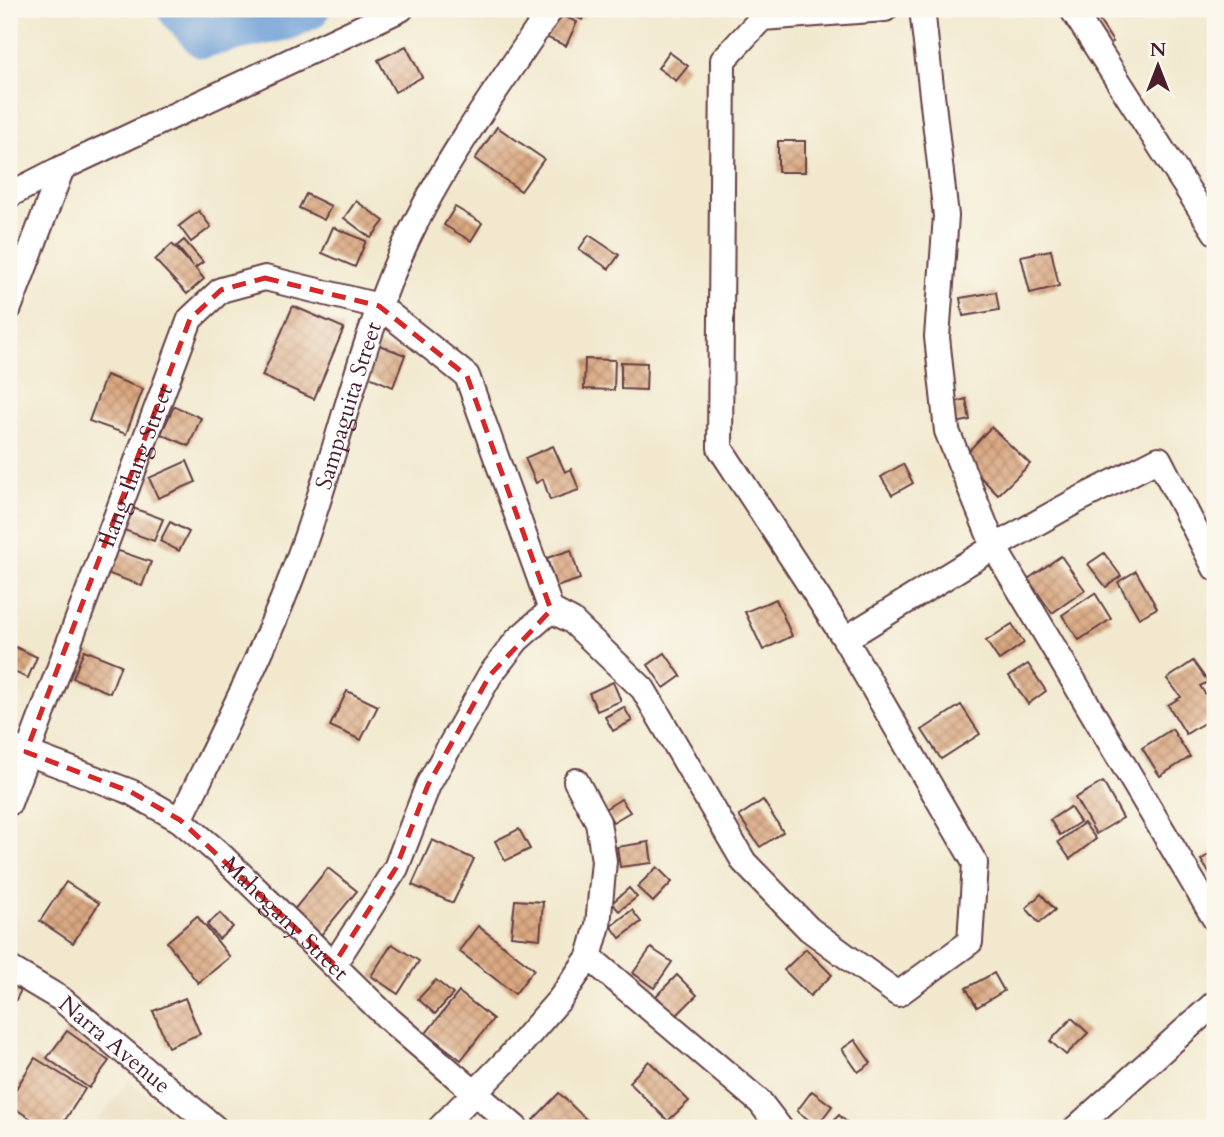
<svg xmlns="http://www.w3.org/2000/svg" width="1224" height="1137" font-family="Cardo,serif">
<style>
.built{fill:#e7daba}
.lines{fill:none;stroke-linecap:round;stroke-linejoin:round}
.river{stroke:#6c9ed7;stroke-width:40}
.building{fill:url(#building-cross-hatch)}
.street-casing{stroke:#633d43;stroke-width:28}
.street{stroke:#fff;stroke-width:24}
.marked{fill:none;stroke:#d62828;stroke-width:5;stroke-dasharray:14 9;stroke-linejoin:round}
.labels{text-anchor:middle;stroke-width:7;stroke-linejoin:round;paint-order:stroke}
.street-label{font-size:23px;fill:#4a1f2b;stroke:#fbf7ec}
</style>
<defs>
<pattern id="building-cross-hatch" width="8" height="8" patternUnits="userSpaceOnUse" patternTransform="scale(1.75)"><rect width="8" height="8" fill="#daa881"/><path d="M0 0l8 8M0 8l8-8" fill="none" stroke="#b3886a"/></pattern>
</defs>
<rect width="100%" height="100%" fill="#fbf7ec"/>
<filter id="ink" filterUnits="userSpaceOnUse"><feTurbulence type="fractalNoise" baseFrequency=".0143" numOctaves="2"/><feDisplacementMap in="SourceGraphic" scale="14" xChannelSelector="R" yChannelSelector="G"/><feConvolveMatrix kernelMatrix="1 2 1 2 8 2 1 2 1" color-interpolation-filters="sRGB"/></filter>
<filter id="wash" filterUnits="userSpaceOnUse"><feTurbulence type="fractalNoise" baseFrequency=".00686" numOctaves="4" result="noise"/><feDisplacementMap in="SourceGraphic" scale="28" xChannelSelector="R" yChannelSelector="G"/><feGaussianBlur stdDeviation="1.57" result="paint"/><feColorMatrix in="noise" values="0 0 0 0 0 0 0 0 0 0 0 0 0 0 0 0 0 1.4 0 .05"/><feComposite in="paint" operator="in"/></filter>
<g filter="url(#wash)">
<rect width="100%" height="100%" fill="#f1e8cd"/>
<polygon class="built" points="129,1080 184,1128 92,1128"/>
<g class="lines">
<polyline class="river" points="177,9 203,38 288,20 310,9"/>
</g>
<g id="blocks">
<g class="building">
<polygon points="564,9 587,9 582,20 563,11"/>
<polygon points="552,11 577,22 566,46 541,35"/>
<polygon points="1097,17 1113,42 1092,55 1077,29"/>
<polygon points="406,46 422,77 395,92 378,60"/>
<polygon points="669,52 688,66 676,81 658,68"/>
<polygon points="497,127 544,159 521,191 475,159"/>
<rect x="778" y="141" width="27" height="31"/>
<polygon points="306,194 331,206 324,220 299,208"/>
<polygon points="356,201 384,221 371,238 344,218"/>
<polygon points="455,207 482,223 471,241 444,225"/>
<polygon points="199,211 211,227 191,242 179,226"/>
<polygon points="333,227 366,241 355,267 322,253"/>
<polygon points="589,235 619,255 609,269 579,249"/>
<polygon points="184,240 203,262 195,268 204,279 187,294 155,260 172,244 193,266 177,246"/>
<polygon points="1051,250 1059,286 1030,293 1021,256"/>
<polygon points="996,292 999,310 963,316 960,298"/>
<polygon points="293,306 344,328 314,399 262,376"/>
<polygon points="379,345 405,355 393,387 367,376"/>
<polygon points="585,359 615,360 614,390 584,389"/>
<polygon points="621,362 647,363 646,390 621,389"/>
<polygon points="106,375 143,389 126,434 89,421"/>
<polygon points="966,399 970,420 952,424 948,404"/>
<polygon points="174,406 201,418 189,446 161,434"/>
<polygon points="991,427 1030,464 998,495 962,458"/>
<polygon points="553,446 565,472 571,469 579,490 550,500 543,479 536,483 525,458"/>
<polygon points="187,461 196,482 158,498 149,478"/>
<polygon points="903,464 913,483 892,495 881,477"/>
<polygon points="133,508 163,519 154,541 124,530"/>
<polygon points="170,522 189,532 179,551 160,541"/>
<polygon points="116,550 151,562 142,586 107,573"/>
<polygon points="571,550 580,579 556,587 547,558"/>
<polygon points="1104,553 1121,576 1106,587 1088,564"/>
<polygon points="1061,556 1085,590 1052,613 1028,579"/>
<polygon points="1136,571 1157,608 1139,618 1118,582"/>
<polygon points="1095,593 1111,619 1079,640 1062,615"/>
<polygon points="776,599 792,636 763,650 745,612"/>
<polygon points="1012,624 1024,643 999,660 986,641"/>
<polygon points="9,644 37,657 28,678 9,670"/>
<polygon points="84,650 121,665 110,693 73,678"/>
<polygon points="665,653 681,676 664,688 648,665"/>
<polygon points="1193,661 1208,682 1200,686 1215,709 1215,716 1186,734 1168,705 1181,697 1167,679"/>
<polygon points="1028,664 1046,691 1028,704 1009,676"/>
<polygon points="613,682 621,701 597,711 589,693"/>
<polygon points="347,691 378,706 361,740 330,726"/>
<polygon points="961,705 980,734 941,759 922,730"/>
<polygon points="624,707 632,721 613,731 605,717"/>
<polygon points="1172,729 1190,757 1160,776 1142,748"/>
<polygon points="1103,782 1123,818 1096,834 1075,798"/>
<polygon points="621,799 630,812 613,822 605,809"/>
<polygon points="763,800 783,832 760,847 739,816"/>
<polygon points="1070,807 1080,822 1060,835 1050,820"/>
<polygon points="1084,823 1096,839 1070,859 1058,842"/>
<polygon points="519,829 530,849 505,861 495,841"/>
<polygon points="432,840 474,859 453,903 412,885"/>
<polygon points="649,842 652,863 620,867 617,847"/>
<polygon points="1215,850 1215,882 1201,860"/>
<polygon points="657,867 672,882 653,902 637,887"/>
<polygon points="328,868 357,891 321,935 292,912"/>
<polygon points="66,882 99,903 73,943 40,921"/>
<polygon points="629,888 637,897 619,911 612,903"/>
<polygon points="1041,894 1055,910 1039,923 1026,908"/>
<polygon points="515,900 543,902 540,939 511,936"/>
<polygon points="632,910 641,922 620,938 611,926"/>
<polygon points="220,913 233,927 219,939 207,925"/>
<polygon points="197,916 230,957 198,983 167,942"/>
<polygon points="478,926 534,969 515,994 459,951"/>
<polygon points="392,944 419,961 398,994 371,976"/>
<polygon points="651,948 672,962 654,988 633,973"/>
<polygon points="806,949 832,975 810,996 784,970"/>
<polygon points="994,973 1004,991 977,1007 966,988"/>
<polygon points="677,975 697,995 676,1016 656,996"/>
<polygon points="436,980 453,994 435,1014 418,999"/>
<polygon points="9,984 21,990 9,1013"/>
<polygon points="459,992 493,1019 461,1060 426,1033"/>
<polygon points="185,998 200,1034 168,1047 153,1011"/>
<polygon points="1072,1018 1088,1033 1066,1055 1050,1041"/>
<polygon points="67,1031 109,1061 89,1088 47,1058"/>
<polygon points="855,1040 871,1063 858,1072 842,1049"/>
<polygon points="35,1058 85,1089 60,1128 46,1128 9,1105 9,1100"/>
<polygon points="649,1061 689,1101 668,1121 629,1082"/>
<polygon points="812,1091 832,1106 817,1126 797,1111"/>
<polygon points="559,1093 595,1128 542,1128 533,1120"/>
<polygon points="839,1115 853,1128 826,1128"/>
</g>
</g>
</g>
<g filter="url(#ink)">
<use href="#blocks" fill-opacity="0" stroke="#633d43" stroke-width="2"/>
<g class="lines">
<defs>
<g id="street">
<polyline points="922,9 946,216 937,337 947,431 994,547 1215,919"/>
<polyline points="1072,9 1215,232"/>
<polyline points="9,195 62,168 401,9"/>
<polyline points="9,308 62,168"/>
<polyline points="845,639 994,547 1076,501 1159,459 1215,568"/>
<path id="s1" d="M9,746L131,792L180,820L221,855L390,1020L516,1128"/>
<path id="s2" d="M9,803L190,319L221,290L265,278L379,306L467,376L551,610L572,621L643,689L744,862L809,929L898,994L970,942L975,863L845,639L720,448L723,60L762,18L885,9"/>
<path id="s3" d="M180,820C223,731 269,642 302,549C339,446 361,338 408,238C447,157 501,83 551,9"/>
<polyline points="589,957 760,1102 780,1128"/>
<polyline points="334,964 396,868 428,785 490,675 517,640 551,610"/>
<path id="s4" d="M9,968L61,999L215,1128"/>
<polyline points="440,1128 506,1061 560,999 589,957 598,925 604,861 598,822 576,781"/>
<polyline points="1076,1128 1215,1003"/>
</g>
</defs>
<use href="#street" class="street-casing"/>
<use href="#street" class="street"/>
</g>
</g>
<path class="marked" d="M265,278L379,306L467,376L551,610L490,675L428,785L396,868L334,964L180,820L131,792L26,752L190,319L221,290Z"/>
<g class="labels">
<g class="street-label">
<text dy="8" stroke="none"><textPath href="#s3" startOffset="448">Sampaguita Street</textPath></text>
<text dy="8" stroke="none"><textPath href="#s2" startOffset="360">Ilang-Ilang Street</textPath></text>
<text dy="8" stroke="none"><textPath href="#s1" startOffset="331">Mahogany Street</textPath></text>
<text dy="8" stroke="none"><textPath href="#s4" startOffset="131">Narra Avenue</textPath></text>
</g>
</g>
<rect width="1224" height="1137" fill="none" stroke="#fbf7ec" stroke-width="35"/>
<g transform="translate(1158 66)" stroke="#fbf7ec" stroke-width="5" paint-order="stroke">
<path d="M0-5L12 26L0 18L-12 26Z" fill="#4a1f2b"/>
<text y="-10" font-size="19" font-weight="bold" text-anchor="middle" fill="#4a1f2b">N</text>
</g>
</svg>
